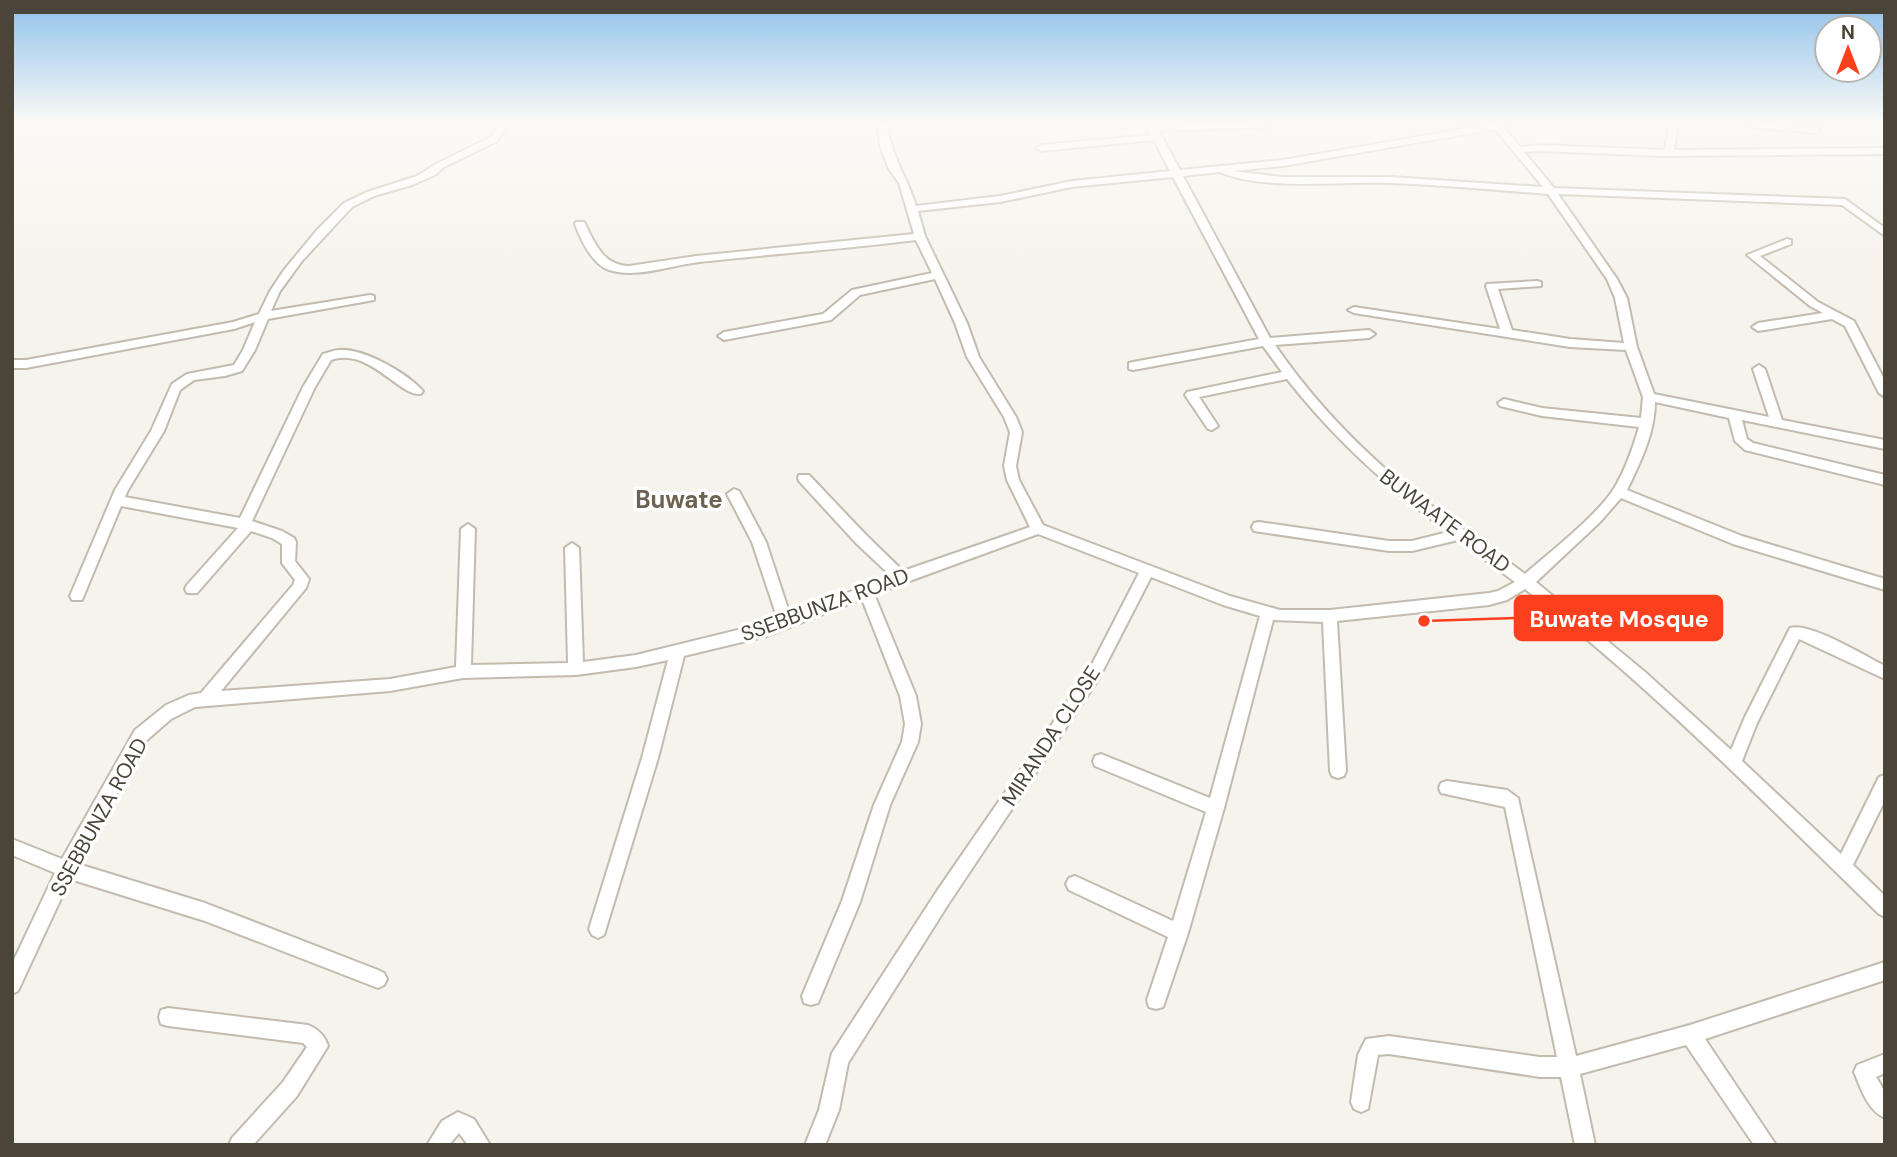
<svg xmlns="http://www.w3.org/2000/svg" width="1897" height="1157" font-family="'DM Sans',sans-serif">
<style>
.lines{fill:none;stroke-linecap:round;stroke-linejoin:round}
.minor-casing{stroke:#c2bbae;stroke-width:4}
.minor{fill:#fff;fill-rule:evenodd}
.labels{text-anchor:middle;stroke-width:7;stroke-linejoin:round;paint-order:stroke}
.street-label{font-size:21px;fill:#4b4439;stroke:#fff}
.quarter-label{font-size:24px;font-weight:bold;fill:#6e6250;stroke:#fff}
.leader{fill:none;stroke:#fc3f1d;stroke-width:2.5}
.callout-dot{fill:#fc3f1d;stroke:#fff;stroke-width:2.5}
.callout{fill:#fc3f1d;stroke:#fc3f1d;stroke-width:2.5}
.callout-label{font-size:23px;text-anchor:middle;font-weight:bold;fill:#fff}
</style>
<rect width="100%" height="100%" fill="#f6f3ec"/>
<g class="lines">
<defs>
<g id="minor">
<path d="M500,124H509L497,141L444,167L435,175L412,185L374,196L352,207L302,261L280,291L271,311L370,295L374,296V300L268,319L255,350L242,371L225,376L194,380L180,390L164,431L128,490L125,497L240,518L303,387L323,354C328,353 334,350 339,350C364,348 407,373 423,391L421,394C399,397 370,347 331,360L315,387L252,521L282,531L294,538L296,542L295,561L309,579L306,588L221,691L390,679L456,667L461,529L468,524L475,529L471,665L568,663L565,548L572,543L579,548L583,662L636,655L778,620L752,542L727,494L734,489L739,491L766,542L790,615L891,576L856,543L799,481L798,478L799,475H809L866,535L903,571L1030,527L1007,480L1004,466L1010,432L1004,417L967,357L955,323L935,279L860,295L831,320L724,340L718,336L724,332L823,314L852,290L932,273L916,240C844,249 771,254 699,262C671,265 637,279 609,270C592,264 581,240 575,224L576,222H584C595,243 602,265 629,266L696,256L914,234L899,183L888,167L880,146L878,124H887C892,159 906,174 916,206L1000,196L1072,181L1170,171L1154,140L1041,151L1036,148L1041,145L1151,135L1146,124H1154L1156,126L1272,124L1267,127L1159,131L1180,170L1283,160L1492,124H1501L1520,147L1541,145L1665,150L1669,124H1678L1674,150L1885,148V154L1663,156L1541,151L1524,152L1554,188L1845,199L1885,228V236L1842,205L1558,194L1617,279L1627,298L1637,347L1654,394L1769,417L1753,369L1759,365L1765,369L1782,420L1885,440V449L1742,420L1747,439L1753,443L1885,475V485L1745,450L1735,441L1729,418L1655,402C1655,433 1640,463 1627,490L1742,536L1885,579V590L1733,544L1621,498L1600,522L1536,582L1645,672L1731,750L1745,717L1790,628C1810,622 1865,656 1885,666V679L1799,639L1757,723L1742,761L1841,854L1879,777L1885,775V800L1853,865L1885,896V917L1879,914C1765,803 1652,688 1525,589L1507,600L1489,605L1337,621L1346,771L1344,776L1338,778L1332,776L1330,771L1323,622L1273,620L1224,808L1188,933L1163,1007L1156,1009L1149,1007L1147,1000L1168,937L1069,890L1066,884L1069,878L1075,876L1173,921L1206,812L1095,766L1093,761L1095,756L1101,754L1210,798L1260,616L1223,605L1151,577L1098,680L949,903L848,1063L839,1110L825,1145H805L819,1110L832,1053L937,891L1088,672L1139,573L1038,534L874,594L916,696L921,724L918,742L890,805L860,902L818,1003L811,1005L804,1003L802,996L842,901L874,805L902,742L905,724L900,696L862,599L767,636L684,656L658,758L604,935L598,938L592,935L589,929L642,758L668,660L636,667L576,675L463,678L390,691L195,707L171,719L147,740L78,864L205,903L378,970L384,973L387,979L384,985L378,988L205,921L70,879L18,991L12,994V964L55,873L12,855V839L62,859L135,730L166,705L189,695L201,693L293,585L295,580L282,563V544L272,538L251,531L197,593H187L185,589L187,585L238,528L121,506L82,600H72L70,596L115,490L151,431L172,384L187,374L234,365L243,350L255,322L234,329L26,368H12V360H26L233,322L259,314L270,291L284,270L317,230L344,203L367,192L417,176L438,163L491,137ZM1495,129L1543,187L1391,177H1282L1233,171L1283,166ZM1220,172C1262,191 1344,181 1391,183C1444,185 1496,190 1548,194L1607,279L1615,298L1624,343L1570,339L1512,330L1498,289L1541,286V282L1537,281L1487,284L1486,286L1500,329L1354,307L1348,310L1354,313L1570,347L1626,350L1643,397L1641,418L1542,408L1504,399L1498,403L1500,406L1542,416L1639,427C1633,448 1626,468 1615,487C1599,514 1550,552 1525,574C1477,538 1426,505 1381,465C1341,429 1305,389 1275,345L1369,338L1375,334L1369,330L1270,338L1183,176ZM1173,177L1259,339L1133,362L1129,363V369L1133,370L1263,346L1282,372L1187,392L1185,395L1208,429L1212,430L1218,426L1199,397L1287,379C1334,439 1387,487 1448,532L1412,541H1389L1259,522L1254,523L1252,527L1254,531L1389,551H1412L1458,540L1515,582L1498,591L1489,593L1330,610H1280L1230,596L1043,525L1019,480L1016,466L1022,432L1016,417L979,357L967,323L925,236L918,211L1000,202L1072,187Z"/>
<polygon points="1746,124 1815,127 1820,130 1815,133 1751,127"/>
<polygon points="1787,239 1791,240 1791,244 1760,256 1818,302 1854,321 1885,381 1885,397 1879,393 1845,326 1832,319 1758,331 1752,327 1758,323 1823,313 1810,306 1747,255"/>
<polygon points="1447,781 1507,790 1518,798 1576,1056 1690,1025 1885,962 1885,980 1705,1039 1776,1145 1754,1145 1686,1045 1580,1074 1595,1145 1575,1145 1561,1077 1540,1077 1389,1054 1378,1055 1368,1109 1361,1112 1354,1109 1351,1102 1358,1055 1366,1039 1389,1036 1540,1057 1557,1057 1505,807 1441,793 1439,788 1441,783"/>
<path d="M168,1008L308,1025C318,1029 325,1036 328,1046L297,1096L253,1145H229L232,1138L283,1082L307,1047L303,1043L168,1026L161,1024L159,1017L161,1010Z"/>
<path d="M1885,1054V1073L1876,1077L1885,1092V1118C1867,1110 1861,1088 1854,1072L1857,1065Z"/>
<polygon points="458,1112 474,1119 490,1145 468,1145 459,1133 449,1145 427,1145 442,1121"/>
</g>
</defs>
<use href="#minor" class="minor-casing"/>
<use href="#minor" class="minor"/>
</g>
<linearGradient id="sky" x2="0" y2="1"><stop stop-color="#8fc1ec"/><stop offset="0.43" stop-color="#fbfaf6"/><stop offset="1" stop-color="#fbfaf6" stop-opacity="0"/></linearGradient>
<rect width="1897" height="286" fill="url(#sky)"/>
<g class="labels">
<g class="street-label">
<text transform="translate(1445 521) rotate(37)" y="7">BUWAATE ROAD</text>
<text transform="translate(825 605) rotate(-20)" y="7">SSEBBUNZA ROAD</text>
<text transform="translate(1051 736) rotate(-57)" y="7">MIRANDA CLOSE</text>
<text transform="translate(99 817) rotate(-61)" y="7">SSEBBUNZA ROAD</text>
</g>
<g class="quarter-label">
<text x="679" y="508">Buwate</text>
</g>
</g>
<path class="leader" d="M1424 621L1515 618"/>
<circle class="callout-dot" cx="1424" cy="621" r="7"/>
<rect class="callout" x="1515" y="596" width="207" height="44" rx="7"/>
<g class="callout-label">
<text x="1619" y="627">Buwate Mosque</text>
</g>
<rect width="1897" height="1157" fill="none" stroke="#4b4439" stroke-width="28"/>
<g transform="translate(1848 49)"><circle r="33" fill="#ffffff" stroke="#b7b4b0" stroke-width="2"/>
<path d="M0-5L12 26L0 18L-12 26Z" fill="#fc3f1d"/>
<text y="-10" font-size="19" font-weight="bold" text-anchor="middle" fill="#4b4439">N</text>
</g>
</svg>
